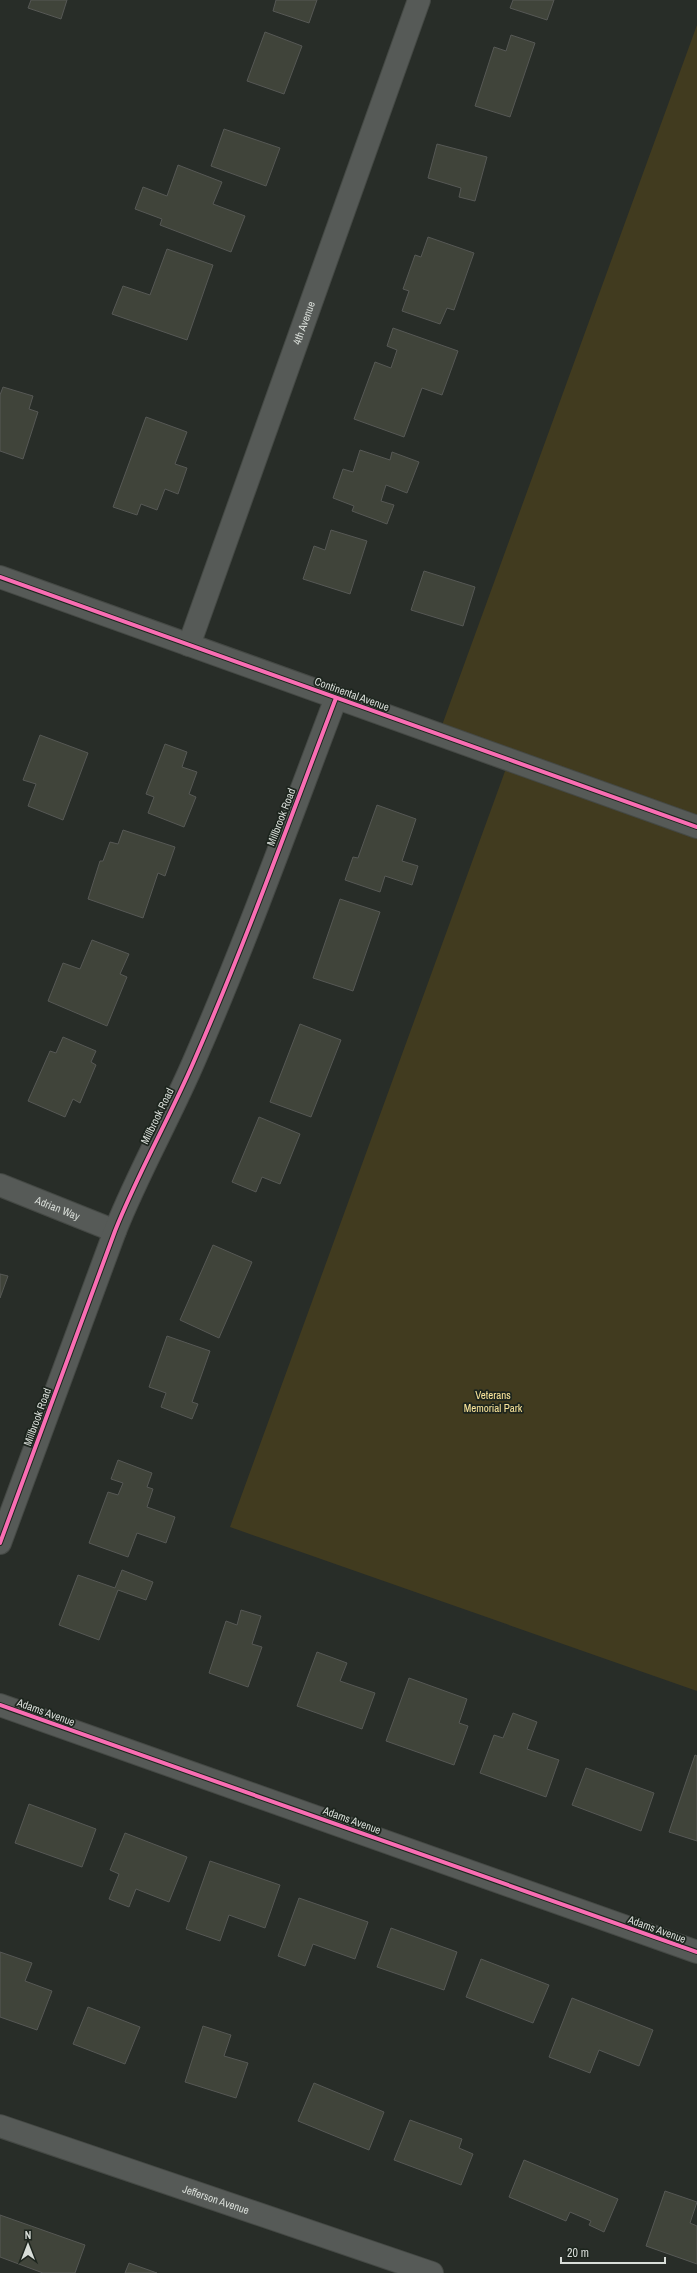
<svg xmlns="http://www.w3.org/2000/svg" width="697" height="2273" font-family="'Archivo Narrow',sans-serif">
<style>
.green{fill:#413b1f}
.building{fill:#40443a;stroke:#565855}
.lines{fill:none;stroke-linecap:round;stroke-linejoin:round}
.minor-casing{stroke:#454945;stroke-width:24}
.minor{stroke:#565a57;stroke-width:22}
.cycleway-casing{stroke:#1d251e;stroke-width:6}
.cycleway{stroke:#f96db3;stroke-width:4}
.labels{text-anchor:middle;stroke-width:3.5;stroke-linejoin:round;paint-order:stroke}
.street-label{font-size:11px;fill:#d8ddd8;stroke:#1d251e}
.park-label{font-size:11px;fill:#f9e49a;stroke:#1d251e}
</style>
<rect width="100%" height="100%" fill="#282d28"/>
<polygon class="green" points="697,25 697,1691 230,1527 512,752 441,728"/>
<g class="building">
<polygon points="31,0 67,0 61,19 28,8"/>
<polygon points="276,0 317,0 309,23 273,11"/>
<polygon points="513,0 554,0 547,20 510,8"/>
<polygon points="265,32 302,46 284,94 247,81"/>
<polygon points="511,35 535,43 510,117 475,106 494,47 506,51"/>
<polygon points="224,129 280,148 266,186 211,166"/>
<polygon points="437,144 487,157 475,201 459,197 461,188 428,178"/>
<polygon points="178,165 222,182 213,204 245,216 231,252 160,225 162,219 135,209 143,187 167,196"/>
<polygon points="428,237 474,253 454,310 447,308 440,324 402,311 409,291 403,289 415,255 421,257"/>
<polygon points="167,249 213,265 187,340 112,314 123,286 150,295"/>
<polygon points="393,328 458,351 442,395 422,388 404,437 354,419 375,362 391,368 397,350 387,346"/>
<polygon points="3,387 33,396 29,409 38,412 23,459 0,451 0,395"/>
<polygon points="146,417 187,432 175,464 187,468 178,494 165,489 157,510 141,504 137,515 113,507"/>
<polygon points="360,450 390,460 392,452 419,462 407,493 386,485 381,501 394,505 387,524 352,511 354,506 333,498 343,469 353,472"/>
<polygon points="331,530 367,541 350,594 303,579 314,546 325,550"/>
<polygon points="424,571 475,587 463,626 411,610"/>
<polygon points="40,735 88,753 63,820 28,806 36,784 23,780"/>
<polygon points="165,744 187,752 182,767 197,772 189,794 196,797 184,827 148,813 154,797 146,794"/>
<polygon points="377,805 416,819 402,861 418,866 412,885 385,876 380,892 345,880 353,857 358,858"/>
<polygon points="123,830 175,847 165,876 158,873 143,918 88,899 100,861 103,861 110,842 118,844"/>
<polygon points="340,899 380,912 353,991 313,978"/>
<polygon points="92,940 129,954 120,974 127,977 107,1026 48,1001 63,963 80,969"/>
<polygon points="300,1024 341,1040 311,1117 270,1102"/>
<polygon points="63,1037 96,1051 91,1062 96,1065 80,1103 73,1099 65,1117 28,1101 50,1051 56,1053"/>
<polygon points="259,1117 300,1134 280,1184 262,1177 256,1192 232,1182"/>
<polygon points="213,1245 252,1262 219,1338 180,1320"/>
<polygon points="0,1274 8,1276 0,1298"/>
<polygon points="167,1336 210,1351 192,1402 198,1404 192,1419 161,1407 166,1393 149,1387"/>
<polygon points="118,1460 152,1473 147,1487 153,1489 147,1507 175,1517 166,1543 137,1533 128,1557 89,1543 108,1492 118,1495 123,1483 111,1479"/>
<polygon points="122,1570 153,1582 146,1600 118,1590 99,1640 59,1625 78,1575 115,1588"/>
<polygon points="241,1610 261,1616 252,1644 262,1647 248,1687 209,1673 226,1621 237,1625"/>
<polygon points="317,1652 347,1663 340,1681 375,1693 362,1729 297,1706"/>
<polygon points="409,1678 467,1699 459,1723 468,1726 454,1765 386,1741"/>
<polygon points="513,1713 537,1722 527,1749 559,1760 546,1797 480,1773 494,1735 503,1738"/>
<polygon points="695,1755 697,1756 697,1841 669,1832"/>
<polygon points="586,1768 654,1793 641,1831 572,1805"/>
<polygon points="29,1804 96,1829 82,1867 15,1843"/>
<polygon points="125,1833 187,1857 169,1902 136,1889 129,1907 109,1899 119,1874 110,1870"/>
<polygon points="210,1861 280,1885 265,1928 229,1915 220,1941 186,1929"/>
<polygon points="299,1898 368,1922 355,1959 313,1944 305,1966 278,1956"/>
<polygon points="391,1928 457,1952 444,1990 377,1967"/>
<polygon points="0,1952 32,1963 25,1981 52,1991 37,2030 0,2017"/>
<polygon points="481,1959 549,1985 533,2023 466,1997"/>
<polygon points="572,1998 653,2030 639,2066 599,2050 590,2073 549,2057"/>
<polygon points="88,2007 140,2027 125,2064 73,2044"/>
<polygon points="203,2026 231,2035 224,2056 248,2063 236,2098 185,2082"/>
<polygon points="314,2083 384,2112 369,2150 298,2121"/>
<polygon points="410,2120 462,2139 459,2148 473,2154 461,2185 394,2160"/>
<polygon points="524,2160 618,2199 604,2232 589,2225 591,2221 570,2212 566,2221 509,2197"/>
<polygon points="665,2191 697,2202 690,2223 697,2226 697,2264 646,2246"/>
<polygon points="0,2215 85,2245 75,2273 43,2273 0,2257"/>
<polygon points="129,2263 157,2273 125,2273"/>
</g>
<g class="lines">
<defs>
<g id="minor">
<polyline points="0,577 697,827"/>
<path id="s1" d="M189,645L419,0"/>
<path id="s2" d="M0,1185L115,1231"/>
<path d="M0,1543L115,1231C138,1173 169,1119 194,1061C246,942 290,819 336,698"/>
<polyline points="0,1705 697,1952"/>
<path id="s3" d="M0,2126L432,2273"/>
</g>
</defs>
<use href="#minor" class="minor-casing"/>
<use href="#minor" class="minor"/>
<defs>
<g id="cycleway">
<polyline points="0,577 697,827"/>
<path d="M0,1543L115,1231C138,1173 169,1119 194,1061C246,942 290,819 336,698"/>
<polyline points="0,1705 697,1952"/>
</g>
</defs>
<use href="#cycleway" class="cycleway-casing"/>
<use href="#cycleway" class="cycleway"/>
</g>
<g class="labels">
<g class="street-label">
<text dy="4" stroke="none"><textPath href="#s1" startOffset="342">4th Avenue</textPath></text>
<text transform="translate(352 694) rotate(20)" y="4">Continental Avenue</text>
<text transform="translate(281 817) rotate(-69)" y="4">Millbrook Road</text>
<text transform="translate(157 1116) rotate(-64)" y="4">Millbrook Road</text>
<text dy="4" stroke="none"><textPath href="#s2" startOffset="62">Adrian Way</textPath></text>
<text transform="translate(37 1417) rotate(-70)" y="4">Millbrook Road</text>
<text transform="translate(46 1712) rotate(20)" y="4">Adams Avenue</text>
<text transform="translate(352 1820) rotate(20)" y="4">Adams Avenue</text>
<text transform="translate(657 1929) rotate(20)" y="4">Adams Avenue</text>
<text dy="4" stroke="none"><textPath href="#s3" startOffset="228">Jefferson Avenue</textPath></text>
</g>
<g class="park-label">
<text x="493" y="1399">Veterans<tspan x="493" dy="13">Memorial Park</tspan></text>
</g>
</g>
<g transform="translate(28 2245)" stroke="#1d251e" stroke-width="3" paint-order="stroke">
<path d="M0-3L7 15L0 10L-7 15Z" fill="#d8ddd8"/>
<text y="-6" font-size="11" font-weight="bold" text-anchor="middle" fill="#d8ddd8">N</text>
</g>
<path d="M561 2257v6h104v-6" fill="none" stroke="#d8ddd8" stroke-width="2"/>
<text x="567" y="2257" font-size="12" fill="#d8ddd8" stroke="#1d251e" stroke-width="3" paint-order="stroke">20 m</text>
</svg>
